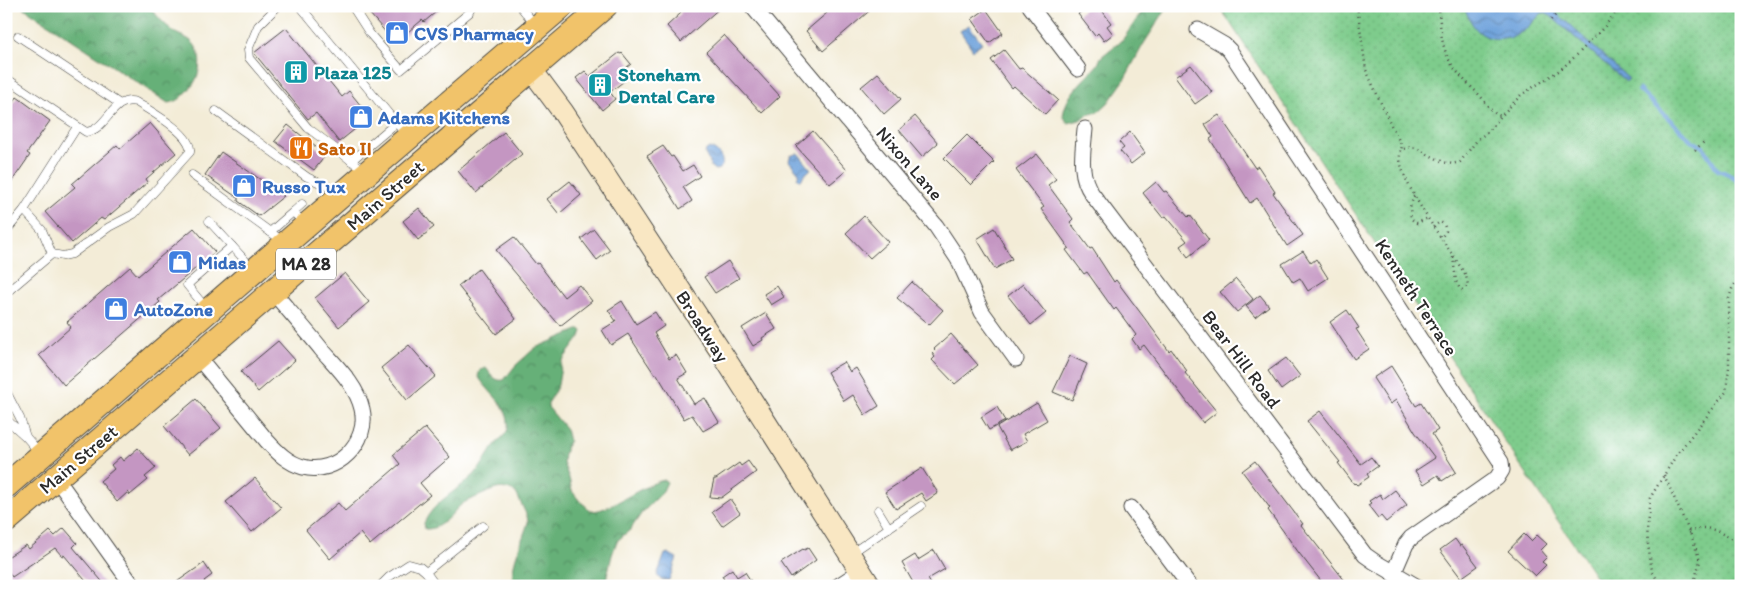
<svg xmlns="http://www.w3.org/2000/svg" width="1747" height="592" font-family="Itim,sans-serif">
<style>
.green{fill:url(#green-dots);stroke:#547c5c}
.forest{fill:url(#forest-crowns);stroke:#486e52}
.water{fill:url(#water-waves);stroke:#4c6683}
.lines{fill:none;stroke-linecap:round;stroke-linejoin:round}
.stream{stroke:#6ea2db;stroke-width:4.5}
.building{fill:#c496c2}
.lane-casing{stroke:#494845;stroke-width:9}
.street-casing{stroke:#494845;stroke-width:17}
.secondary-casing{stroke:#494845;stroke-width:23}
.primary-casing{stroke:#494845;stroke-width:26}
.path{stroke:#494845;stroke-width:2.5;stroke-dasharray:1 4;stroke-linecap:butt}
.lane{stroke:#fff;stroke-width:8}
.street{stroke:#fff;stroke-width:15}
.secondary{stroke:#f9e7c3;stroke-width:21}
.primary{stroke:#f1c36a;stroke-width:24}
.labels{text-anchor:middle;stroke-width:4.5;stroke-linejoin:round;paint-order:stroke}
.shield{fill:#fff;stroke:#6b6b6b;stroke-width:1}
.shield-label{font-size:18px;font-weight:bold;fill:#2b2b2b}
.shop-label{font-size:19px;font-weight:bold;fill:#366cbe;stroke:#fff;text-anchor:start}
.culture-label{font-size:19px;font-weight:bold;fill:#0d838f;stroke:#fff;text-anchor:start}
.food-label{font-size:19px;font-weight:bold;fill:#c56008;stroke:#fff;text-anchor:start}
.street-label{font-size:19px;fill:#2b2b2b;stroke:#fff}
</style>
<defs>
<pattern id="green-dots" width="8" height="8" patternUnits="userSpaceOnUse" patternTransform="scale(1.25)"><rect width="8" height="8" fill="#7ecc8c"/><path d="M2 2h.1M6 6h.1" fill="none" stroke="#6daf79" stroke-width="1.8" stroke-linecap="round"/></pattern>
<pattern id="forest-crowns" width="20" height="18" patternUnits="userSpaceOnUse" patternTransform="scale(1.25)"><rect width="20" height="18" fill="#66b078"/><path d="M2 6a3 3 0 1 1 6 0M12 15a3 3 0 1 1 6 0" fill="none" stroke="#548f63"/></pattern>
<pattern id="water-waves" width="16" height="10" patternUnits="userSpaceOnUse" patternTransform="scale(1.25)"><rect width="16" height="10" fill="#6ea2db"/><path d="M0 5q4-4 8 0t8 0" fill="none" stroke="#5b84b2"/></pattern>
</defs>
<rect width="100%" height="100%" fill="#fff"/>
<filter id="ink" filterUnits="userSpaceOnUse"><feTurbulence type="fractalNoise" baseFrequency=".02" numOctaves="2"/><feDisplacementMap in="SourceGraphic" scale="10" xChannelSelector="R" yChannelSelector="G"/><feConvolveMatrix kernelMatrix="1 2 1 2 8 2 1 2 1" color-interpolation-filters="sRGB"/></filter>
<filter id="wash" filterUnits="userSpaceOnUse"><feTurbulence type="fractalNoise" baseFrequency=".0096" numOctaves="4" result="noise"/><feDisplacementMap in="SourceGraphic" scale="20" xChannelSelector="R" yChannelSelector="G"/><feGaussianBlur stdDeviation="1.12" result="paint"/><feColorMatrix in="noise" values="0 0 0 0 0 0 0 0 0 0 0 0 0 0 0 0 0 1.4 0 .05"/><feComposite in="paint" operator="in"/></filter>
<g filter="url(#wash)">
<rect width="100%" height="100%" fill="#f3ecd7"/>
<polygon class="green" points="1219,6 1741,6 1741,586 1602,586 1525,472"/>
<g class="forest">
<path d="M21,6H149C156,15 164,24 173,31C179,36 188,37 193,43C203,54 201,75 192,86C184,95 180,102 168,103Z"/>
<path d="M1146,6H1168L1143,45L1123,82L1108,103L1098,112L1087,115L1080,120L1068,123L1063,116C1066,93 1084,81 1098,64L1101,57L1123,39Z"/>
<path d="M580,329L582,331L580,337L562,361L558,385L548,404V407L566,429L569,441L564,453L563,463L569,478L572,491L578,499L590,510C604,516 645,482 665,480L667,482L662,493L641,514L630,530L617,541L612,555L606,580L602,586H514C507,572 524,537 528,522L527,516L516,493C500,484 494,490 479,496C473,499 467,500 461,505C451,514 441,530 425,529L424,523C433,502 458,490 474,475C482,467 487,455 494,446C505,433 512,433 506,413C503,403 485,388 478,376L480,370L486,368C491,374 495,382 504,380L515,366L535,348Z"/>
</g>
<g class="water">
<path d="M1464,6H1549L1629,79L1626,82L1547,13H1542L1525,30L1510,39L1508,37C1483,44 1471,27 1464,6Z"/>
<polygon points="969,25 982,43 973,50 960,31"/>
<path d="M710,148C718,151 724,158 722,166L719,169L715,170L711,167L710,163L705,154L706,150Z"/>
<polygon points="798,153 811,169 803,176 802,179 800,181 797,178 799,173 789,161 790,156"/>
<polygon points="668,553 677,558 669,580 661,580 657,575 665,554"/>
</g>
<g class="lines">
<polyline class="stream" points="1639,90 1692,141 1703,147 1718,170 1731,175 1741,184"/>
</g>
<g id="blocks">
<g class="building">
<polygon points="363,6 443,6 424,22 422,20 395,43"/>
<polygon points="675,6 722,6 681,42 667,26 681,13"/>
<polygon points="835,6 875,6 823,51 806,31"/>
<polygon points="1089,6 1099,6 1111,23 1107,26 1113,34 1104,41 1098,33 1095,36 1078,14"/>
<polygon points="986,9 1003,33 989,43 972,19"/>
<polygon points="286,28 342,97 349,91 370,117 339,142 316,113 308,119 254,53"/>
<polygon points="724,35 780,96 762,113 706,52"/>
<polygon points="1004,50 1019,69 1022,68 1058,100 1045,114 1014,86 1012,88 991,60"/>
<polygon points="619,53 621,54 622,53 631,64 622,71 628,78 610,92 615,99 602,110 576,78 585,71 590,76"/>
<polygon points="1191,65 1212,92 1195,104 1175,77"/>
<polygon points="878,73 901,99 884,114 861,87"/>
<polygon points="17,97 50,121 27,153 30,155 6,190 6,113"/>
<polygon points="1219,115 1255,168 1258,166 1275,192 1273,193 1303,235 1287,246 1257,198 1250,203 1210,139 1213,137 1205,124"/>
<polygon points="915,116 938,143 922,157 899,130"/>
<polygon points="150,123 176,153 146,179 148,182 104,220 101,218 72,243 45,212 75,187 72,184 117,145 120,149"/>
<polygon points="288,125 326,155 314,170 275,141"/>
<polygon points="813,131 847,170 830,184 796,146"/>
<polygon points="504,132 522,154 476,193 458,171"/>
<polygon points="1130,132 1145,153 1131,164 1120,151 1124,148 1119,142"/>
<polygon points="967,135 994,162 971,185 944,158"/>
<polygon points="663,146 671,157 673,156 683,171 693,165 700,176 683,187 692,201 680,209 647,156"/>
<polygon points="221,152 284,196 259,216 238,201 238,198 205,175"/>
<polygon points="1037,154 1056,179 1048,185 1073,219 1070,222 1090,249 1092,248 1114,282 1116,280 1169,351 1171,349 1187,371 1185,373 1217,412 1203,423 1144,345 1139,349 1132,339 1136,335 1116,308 1114,310 1087,272 1084,274 1066,250 1069,248 1041,209 1044,207 1016,170"/>
<polygon points="570,181 581,195 559,214 547,199"/>
<polygon points="1156,182 1164,192 1166,191 1188,217 1190,215 1209,240 1188,257 1180,246 1187,241 1166,216 1163,218 1143,193"/>
<polygon points="419,208 434,227 418,240 403,221"/>
<polygon points="864,216 888,242 870,258 846,233"/>
<polygon points="194,228 215,252 158,300 160,302 64,385 39,355 71,327 67,322 130,267 138,276"/>
<polygon points="994,228 1012,259 995,269 977,239"/>
<polygon points="594,229 610,250 597,260 581,239"/>
<polygon points="514,237 536,264 538,263 564,297 579,285 592,301 560,326 496,250"/>
<polygon points="1303,251 1311,263 1316,259 1328,278 1308,291 1300,278 1293,282 1282,264"/>
<polygon points="728,261 739,278 715,293 704,277"/>
<polygon points="479,269 516,319 496,334 458,286"/>
<polygon points="345,273 369,302 339,327 315,298"/>
<polygon points="1236,279 1253,299 1237,312 1220,292"/>
<polygon points="912,282 943,310 929,325 897,298"/>
<polygon points="1023,284 1046,313 1031,325 1008,296"/>
<polygon points="777,286 784,297 771,305 764,294"/>
<polygon points="1260,295 1269,306 1255,317 1246,306"/>
<polygon points="622,301 636,324 655,312 664,326 654,333 669,359 676,355 687,373 678,378 694,404 705,398 719,422 703,431 692,415 684,419 657,374 655,375 628,334 611,345 602,330 616,321 608,310"/>
<polygon points="1347,310 1359,328 1356,329 1369,349 1354,359 1330,322"/>
<polygon points="766,313 776,329 762,338 763,340 753,346 742,328"/>
<polygon points="951,334 978,365 955,384 932,360 935,357 932,353 935,350 934,349"/>
<polygon points="278,341 295,360 258,392 241,372"/>
<polygon points="409,345 436,376 407,400 381,368"/>
<polygon points="1070,356 1087,364 1072,400 1053,392"/>
<polygon points="1286,358 1300,376 1281,390 1268,371"/>
<polygon points="844,362 850,372 856,368 879,406 865,415 853,395 844,401 827,372"/>
<polygon points="1391,366 1416,406 1421,403 1438,430 1432,434 1456,472 1442,481 1438,475 1424,484 1415,471 1435,458 1415,432 1396,400 1390,404 1373,378"/>
<polygon points="196,399 221,428 188,455 164,426"/>
<polygon points="1037,403 1047,420 1023,434 1027,441 1010,450 997,427"/>
<polygon points="997,407 1005,421 989,430 981,417"/>
<polygon points="1320,411 1361,464 1371,457 1378,466 1367,474 1369,477 1357,485 1355,483 1354,484 1338,463 1340,462 1307,421"/>
<polygon points="425,428 450,457 420,483 430,495 370,545 360,533 330,559 306,530 338,503 345,511 400,464 393,455"/>
<polygon points="138,448 156,468 145,477 148,480 130,495 128,492 117,502 100,481 114,469 111,465 120,457 123,461"/>
<polygon points="748,461 756,472 721,498 710,497 714,479 716,479 739,463 741,466"/>
<polygon points="1255,461 1303,524 1301,525 1349,586 1325,586 1299,553 1268,510 1270,508 1242,471"/>
<polygon points="922,468 938,493 926,501 921,493 896,509 885,492"/>
<polygon points="255,478 281,508 252,532 226,502"/>
<polygon points="1395,490 1407,505 1386,522 1381,516 1378,518 1368,505 1371,503 1369,501 1380,494 1383,499"/>
<polygon points="730,499 740,513 722,526 712,512"/>
<polygon points="64,528 77,543 73,547 106,586 90,586 64,555 62,556 55,548 12,577 6,568 6,558 26,545 29,549 50,531 55,536"/>
<polygon points="1524,534 1531,541 1537,535 1547,544 1541,550 1547,557 1542,562 1546,565 1535,576 1508,551"/>
<polygon points="1455,539 1460,546 1462,545 1478,566 1461,578 1440,550"/>
<polygon points="808,548 816,560 791,578 781,563 803,549 804,550"/>
<polygon points="934,550 945,569 928,579 932,586 915,586 902,563 915,555 918,560"/>
<polygon points="204,563 212,575 204,581 207,586 171,586"/>
<polygon points="732,569 737,577 745,572 754,586 722,586 726,583 722,576"/>
</g>
</g>
</g>
<g filter="url(#ink)">
<use href="#blocks" fill-opacity="0" stroke="#494845" stroke-width="1"/>
<g class="lines">
<defs>
<g id="lane">
<polyline points="278,6 258,26 248,50 249,58 308,128 365,171"/>
<polyline points="300,6 407,136"/>
<polyline points="352,6 370,34 401,70 470,12 473,6"/>
<polyline points="520,6 536,26"/>
<polyline points="18,36 120,104"/>
<path d="M6,84L9,80L86,132C106,131 113,95 136,102C150,111 193,134 190,152L134,214L109,227L72,254L63,256L52,254"/>
<polyline points="216,111 307,177 339,192"/>
<polyline points="351,161 396,123"/>
<polyline points="192,175 284,242"/>
<polyline points="24,210 77,127"/>
<polyline points="293,212 302,204"/>
<polyline points="209,221 253,269"/>
<polyline points="6,231 24,210 42,230 52,254 6,293"/>
<polyline points="270,232 293,212 305,224"/>
<polyline points="206,308 187,285 232,246"/>
<polyline points="6,391 20,418 26,437 6,419"/>
<polyline points="26,437 40,453"/>
<polyline points="878,510 889,528"/>
<polyline points="850,554 921,506"/>
<polyline points="380,586 389,577 409,564 420,567 426,572"/>
<polyline points="436,586 426,572 483,526"/>
</g>
<g id="street">
<polyline points="752,6 936,226 958,259 982,312 1016,359"/>
<polyline points="1030,6 1078,69"/>
<polyline points="1198,30 1224,45 1230,51 1501,462 1502,470 1497,478 1411,538 1406,544 1393,574"/>
<path d="M1085,129C1083,152 1078,174 1092,194L1365,555L1375,562L1416,586"/>
<path d="M198,357L267,441C277,452 288,463 303,467C336,476 370,442 362,409C357,386 337,367 322,350C306,330 289,311 273,292"/>
<polyline points="56,478 133,586"/>
<polyline points="1131,508 1190,586"/>
<polyline points="838,586 861,571"/>
</g>
<polyline id="secondary" points="531,69 563,112 721,352 870,586"/>
<g id="primary">
<polyline points="6,486 367,173 562,6"/>
<polyline points="6,521 605,6"/>
</g>
</defs>
<use href="#lane" class="lane-casing"/>
<use href="#street" class="street-casing"/>
<use href="#secondary" class="secondary-casing"/>
<use href="#primary" class="primary-casing"/>
<g class="path">
<polyline points="1357,6 1366,70 1391,125 1402,146 1401,150"/>
<path d="M1439,6C1440,27 1441,52 1455,69C1463,80 1473,88 1482,98C1488,105 1491,113 1501,116"/>
<polyline points="1551,20 1559,11"/>
<polyline points="1695,150 1704,142"/>
<polyline points="1414,196 1410,207 1411,219 1417,223 1428,218"/>
<polyline points="1433,227 1440,222 1444,224 1446,231 1441,238"/>
<path d="M1453,257L1456,281L1460,289L1463,290L1468,285L1466,276C1453,252 1391,175 1401,150L1410,147L1416,148L1443,162L1452,164L1460,162L1478,139L1489,131L1501,116L1521,95L1560,70L1578,54L1605,26L1621,6"/>
<polyline points="1664,475 1693,540 1700,561 1693,586"/>
<path d="M1689,533C1708,520 1723,536 1741,544"/>
<polyline points="1661,586 1652,571 1648,543 1647,525 1650,498 1677,454 1726,392 1729,367 1729,298 1732,289 1741,274"/>
</g>
<use href="#lane" class="lane"/>
<use href="#street" class="street"/>
<use href="#secondary" class="secondary"/>
<use href="#primary" class="primary"/>
</g>
</g>
<defs>
<symbol id="shop-square" viewBox="-11 -11 22 22"><rect x="-9" y="-9" width="18" height="18" rx="4" fill="#3f7fe0" stroke="#fff"/><path d="M-5-2.5h2.3a2.7 3.5 0 0 1 5.4 0H5L5.5 6h-11ZM-1.5-2.5h3a1.5 2.3 0 0 0-3 0Z" fill="#fff"/></symbol>
<symbol id="building-square" viewBox="-11 -11 22 22"><rect x="-9" y="-9" width="18" height="18" rx="4" fill="#0f9aa8" stroke="#fff"/><path d="M-4-6H4V6H1V3H-1V6H-4ZM-2.5-4.3h1.7v1.8h-1.7ZM.8-4.3h1.7v1.8H.8ZM-2.5-1h1.7V.8h-1.7ZM.8-1h1.7V.8H.8Z" fill="#fff"/></symbol>
<symbol id="restaurant-square" viewBox="-11 -11 22 22"><rect x="-9" y="-9" width="18" height="18" rx="4" fill="#e8710a" stroke="#fff"/><path d="M-5-6h1v4h1v-4h1v4h1v-4h1v5L-1.5 .5V6h-2V.5L-5-1ZM5-6V6H3V1.5H1.5Q1.5-4 5-6Z" fill="#fff"/></symbol>
</defs>
<g fill-rule="evenodd">
<use href="#shop-square" x="383" y="19" width="28" height="28"/>
<use href="#building-square" x="282" y="58" width="28" height="28"/>
<use href="#building-square" x="586" y="71" width="28" height="28"/>
<use href="#shop-square" x="347" y="103" width="28" height="28"/>
<use href="#restaurant-square" x="287" y="134" width="28" height="28"/>
<use href="#shop-square" x="230" y="172" width="28" height="28"/>
<use href="#shop-square" x="166" y="248" width="28" height="28"/>
<use href="#shop-square" x="102" y="295" width="28" height="28"/>
</g>
<g class="labels">
<rect class="shield" x="276" y="248.5" width="60" height="31" rx="4"/>
<g class="shield-label">
<text x="306" y="270">MA 28</text>
</g>
<g class="shop-label">
<text x="414" y="40">CVS Pharmacy</text>
<text x="378" y="124">Adams Kitchens</text>
<text x="262" y="193">Russo Tux</text>
<text x="198" y="269">Midas</text>
<text x="134" y="316">AutoZone</text>
</g>
<g class="culture-label">
<text x="314" y="79">Plaza 125</text>
<text x="618" y="81">Stoneham<tspan x="618" dy="22">Dental Care</tspan></text>
</g>
<g class="food-label">
<text x="318" y="155">Sato II</text>
</g>
<g class="street-label">
<text transform="translate(910 163) rotate(49)" y="7">Nixon Lane</text>
<text transform="translate(385 195) rotate(-41)" y="7">Main Street</text>
<text transform="translate(1417 297) rotate(57)" y="7">Kenneth Terrace</text>
<text transform="translate(703 326) rotate(57)" y="7">Broadway</text>
<text transform="translate(1242 359) rotate(53)" y="7">Bear Hill Road</text>
<text transform="translate(78 459) rotate(-40)" y="7">Main Street</text>
</g>
</g>
<rect width="1747" height="592" fill="none" stroke="#fff" stroke-width="25"/>
</svg>
